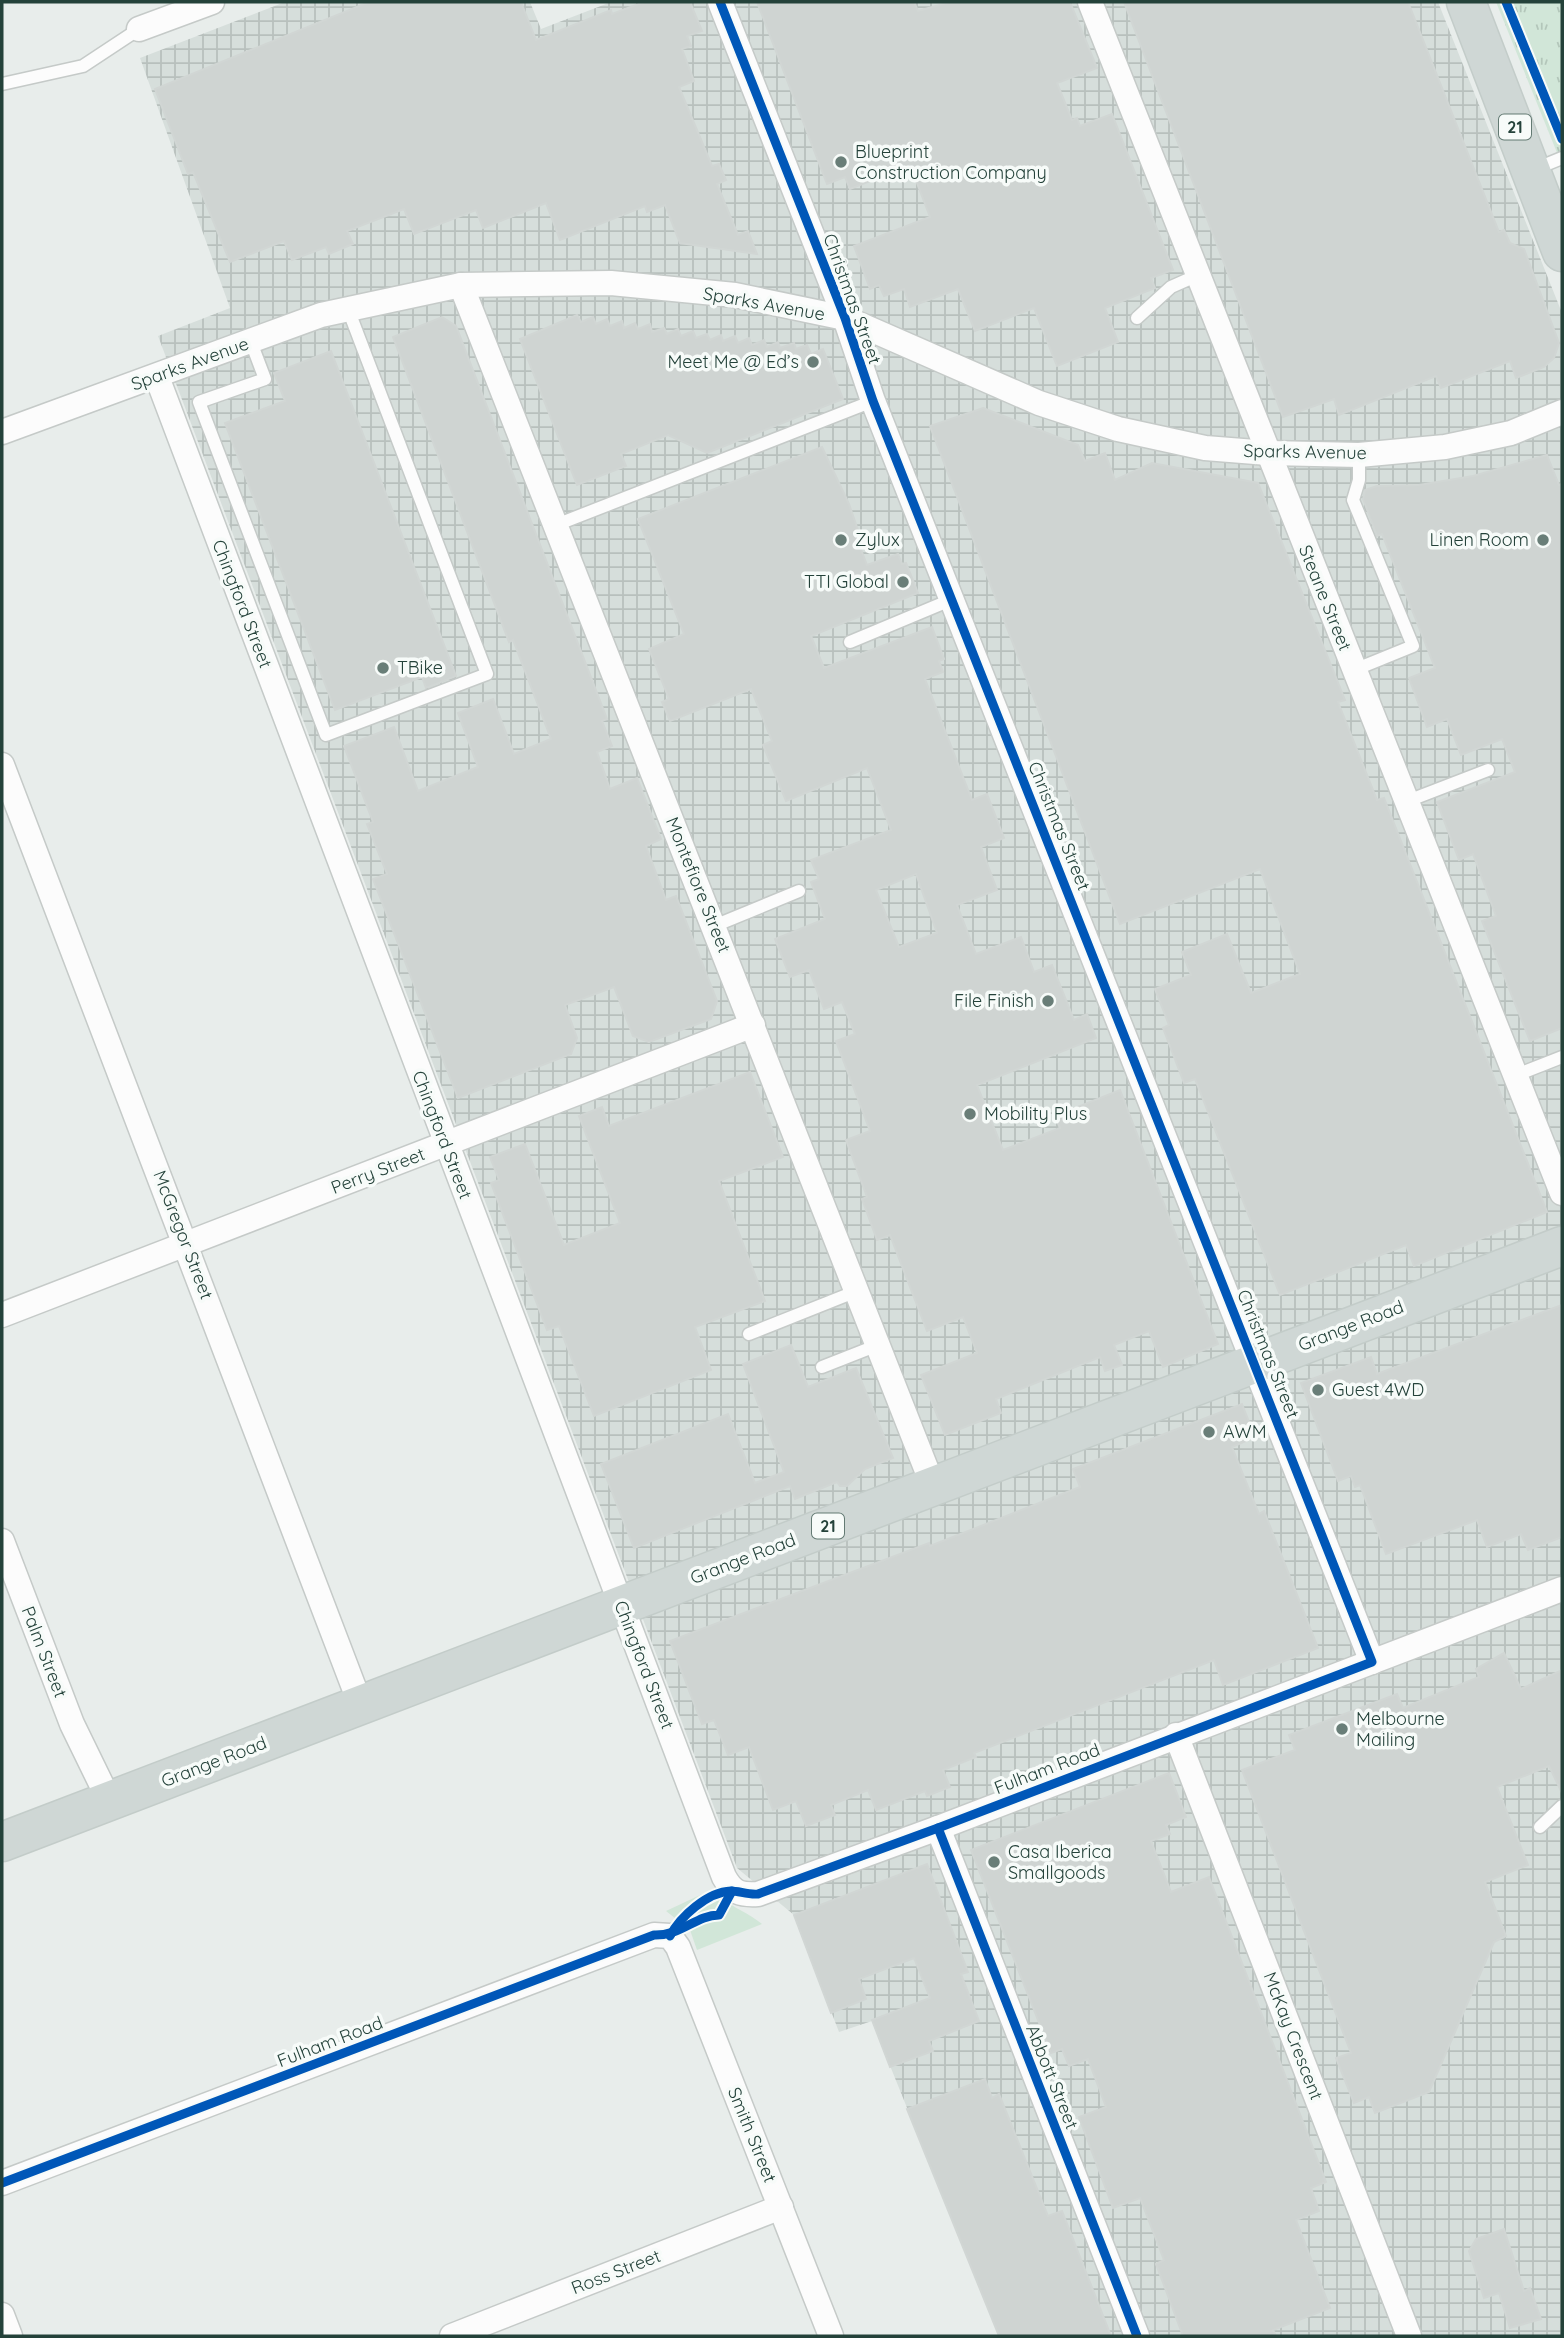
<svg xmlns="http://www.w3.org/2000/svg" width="1564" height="2338" font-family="Quicksand,sans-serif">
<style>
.industrial{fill:url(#industrial-grid)}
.grass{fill:#d1e6d8}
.park{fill:url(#park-tufts)}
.building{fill:#cfd4d2;stroke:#d1d6d4;stroke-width:2;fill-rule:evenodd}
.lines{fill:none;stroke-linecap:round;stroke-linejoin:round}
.lane-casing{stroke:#c5cac8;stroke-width:15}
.street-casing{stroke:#c5cac8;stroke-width:27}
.primary-casing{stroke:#c3ccc9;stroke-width:41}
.lane{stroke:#fcfcfc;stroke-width:12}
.street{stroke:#fcfcfc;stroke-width:24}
.primary{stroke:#cfd7d5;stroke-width:38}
.cycleway-casing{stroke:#f7fbf9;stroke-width:13}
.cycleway{stroke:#0057b8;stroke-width:9}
.poi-dot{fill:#697e78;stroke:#f7fbf9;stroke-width:2.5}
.labels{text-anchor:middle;stroke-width:7;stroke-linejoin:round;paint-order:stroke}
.shield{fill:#f7fbf9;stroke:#637a73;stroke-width:2}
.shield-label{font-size:16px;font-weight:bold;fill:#24423a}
.poi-label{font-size:18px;fill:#24423a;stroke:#f7fbf9;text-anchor:start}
.street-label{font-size:18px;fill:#24423a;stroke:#f7fbf9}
</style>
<defs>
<pattern id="industrial-grid" width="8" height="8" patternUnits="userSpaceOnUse" patternTransform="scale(1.75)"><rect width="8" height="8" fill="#d6dedb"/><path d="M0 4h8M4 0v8" fill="none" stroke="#b8c0bd"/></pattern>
<pattern id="park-tufts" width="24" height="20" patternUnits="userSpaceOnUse" patternTransform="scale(1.75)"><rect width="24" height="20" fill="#d1e6d8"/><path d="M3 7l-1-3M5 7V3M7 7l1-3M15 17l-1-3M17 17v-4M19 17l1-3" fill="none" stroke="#b3c6ba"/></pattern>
</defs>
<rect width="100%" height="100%" fill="#e8edeb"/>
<polygon class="industrial" points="285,2 530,2 541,29 611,2 1438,2 1562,313 1562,2336 999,2336 872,2021 839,2032 794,1915 737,1868 158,336 230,308 140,58"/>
<path class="grass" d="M713,1889C726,1906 745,1910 762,1924L697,1950L690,1930L666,1911Z"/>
<polygon class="park" points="1496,2 1562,2 1562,165"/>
<g class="building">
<polygon points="369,2 521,2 536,40 611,10 612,14 644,2 690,2 702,31 687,36 691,46 682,49 694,81 679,87 712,166 719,164 726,180 717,184 738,235 748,231 757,254 680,243 665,205 647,212 645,206 560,240 546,203 483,228 476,210 414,234 404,209 347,231 353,244 329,254 326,247 292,260 284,241 230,262 193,172 188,174 155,89"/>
<polygon points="757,2 914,2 918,11 950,2 1070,2 1097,68 1057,83 1072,120 1077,118 1080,126 1112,114 1173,270 1151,278 1155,288 1105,308 1118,342 1057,366 1034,308 975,331 958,289 910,307 904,289 884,296 879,285 870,289 854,246 930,217 910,165 850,189 845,177 827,184"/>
<polygon points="1124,2 1408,2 1499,232 1504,230 1510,243 1524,249 1559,343 1554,358 1544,367 1516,378 1510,361 1441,388 1436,376 1339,415 1334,399 1283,417"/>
<polygon points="577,315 581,322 593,317 596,324 607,319 610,326 622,321 624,328 635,323 638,329 650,324 652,332 664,328 667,334 678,329 681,336 693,331 696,338 707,334 710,340 721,335 723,341 735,336 738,343 749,338 752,345 764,340 767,347 778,342 780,348 794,343 796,349 807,345 811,354 823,349 843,399 707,453 668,435 621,454 626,466 577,485 520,339"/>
<polygon points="442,317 456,326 607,719 602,721 612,746 597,752 610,789 637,778 661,839 646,846 666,900 676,896 717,1001 711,1019 649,1042 633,1036 614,987 565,1005 577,1038 571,1054 458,1098 373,879 387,874 367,824 373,822 344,746 394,727 418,791 478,767 458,713 493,699 514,754 551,739 513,640 509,642 393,337"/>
<polygon points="331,351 456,676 426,688 422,677 335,710 225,423 285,401 274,373"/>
<polygon points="983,408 1078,445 1085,461 1105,453 1115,480 1152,463 1258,483 1345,700 1338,702 1377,800 1384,798 1547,1212 1414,1266 1406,1245 1280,1295 1195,1079 1184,1083 1163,1028 1169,1025 1155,989 1191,975 1182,952 1227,934 1251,993 1300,974 1260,869 1120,924 930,426"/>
<path d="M822,447L849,504L859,533L855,534L867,565L898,554L902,564L906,563L918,593L811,636L824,668L932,627L944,659L939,661L943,672L925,679L972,800L987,794L1004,838L981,847L997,890L957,905L976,954L1021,937L1034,972L1052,965L1074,1020L1087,1014L1096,1038L977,1085L1003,1150L1060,1128L1055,1116L1120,1090L1218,1344L1163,1367L1149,1331L1114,1345L1122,1365L1105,1371L1100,1357L996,1399L1001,1413L945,1435L921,1375L977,1353L963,1317L927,1331L890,1235L877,1240L862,1199L867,1197L846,1140L870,1131L836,1041L855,1034L842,1002L824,1009L809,970L790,977L775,939L825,919L811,882L819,879L811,860L891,830L867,768L786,801L763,745L772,741L751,689L670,721L662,702L669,699L649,649L684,634L638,519ZM916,874L937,933L899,947L876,890Z"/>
<polygon points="1547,455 1559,485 1562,484 1562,1028 1530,1041 1482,921 1496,916 1473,854 1459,860 1437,802 1515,772 1502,739 1461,755 1447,719 1427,727 1409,678 1435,668 1382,534 1377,536 1363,499 1365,490 1377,486 1419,485 1473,476"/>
<polygon points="750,1072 783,1157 719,1181 765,1301 695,1327 711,1370 594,1416 559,1326 547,1330 491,1183 499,1180 490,1157 525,1144 564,1245 620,1223 579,1116 602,1107 609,1126"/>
<polygon points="1562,1305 1562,1537 1528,1550 1521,1534 1487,1547 1477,1520 1386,1554 1360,1485 1355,1487 1351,1476 1338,1481 1301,1383 1371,1357 1377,1374"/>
<polygon points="791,1345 808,1387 856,1368 893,1458 865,1469 847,1486 840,1486 837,1482 795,1499 790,1486 634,1548 601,1464 728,1414 755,1483 784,1472 743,1364"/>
<polygon points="1242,1404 1255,1437 1232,1447 1259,1514 1264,1511 1318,1648 1223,1685 1214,1660 974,1753 976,1757 943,1770 950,1787 927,1796 925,1791 876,1810 868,1790 831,1805 835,1815 806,1826 796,1801 773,1810 749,1747 728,1755 714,1720 702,1724 670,1641 929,1543 930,1546 1080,1487 1073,1469"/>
<polygon points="1504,1653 1521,1689 1562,1670 1562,1793 1549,1766 1497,1787 1528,1865 1485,1882 1506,1936 1494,1942 1429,2092 1375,2113 1369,2097 1354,2103 1336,2058 1351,2053 1242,1770 1295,1750 1289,1735 1397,1694 1403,1708 1479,1677 1476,1669"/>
<polygon points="1169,1773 1186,1817 1166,1825 1170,1834 1151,1841 1171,1892 1209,1877 1326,2182 1311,2188 1319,2211 1296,2220 1330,2308 1273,2330 1276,2336 1183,2336 1156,2264 1164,2260 1140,2198 1113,2208 1079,2117 1106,2107 1088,2059 1069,2066 1062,2049 1051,2053 971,1850"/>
<polygon points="927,1864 968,1972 961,1974 979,2021 929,2041 933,2051 890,2067 872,2020 930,1998 914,1958 859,1979 866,1999 831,2013 794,1915"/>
<polygon points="985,2079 992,2098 999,2094 1048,2216 1062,2211 1111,2336 999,2336 907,2109"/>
<polygon points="1504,2229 1524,2291 1530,2288 1541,2319 1510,2328 1499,2293 1484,2298 1469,2251 1476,2239"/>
</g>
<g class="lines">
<defs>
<g id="lane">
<polyline points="2,84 83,66 139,29"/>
<polyline points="1535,169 1562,158"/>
<polyline points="1137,318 1171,287 1198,275"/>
<polyline points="251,342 265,379 199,402 326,735 487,674 348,309"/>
<polyline points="556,525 873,401"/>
<polyline points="850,642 953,599"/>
<polyline points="1354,670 1413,646 1353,500 1359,480 1359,455"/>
<polyline points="1405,802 1488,770"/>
<polyline points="714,926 799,891"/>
<polyline points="1514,1076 1562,1057"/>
<polyline points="749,1334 857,1291"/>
<polyline points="822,1367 878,1345"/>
<polyline points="1540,1827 1562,1806"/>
</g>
<g id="street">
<polyline points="720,2 845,318 873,401 1372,1662"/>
<polyline points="1090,2 1562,1193"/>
<polyline points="139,29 212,2"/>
<polyline points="461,285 933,1486"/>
<path d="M157,377L724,1877C733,1893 740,1895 758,1894L938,1828L1562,1589"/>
<polyline points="2,432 321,315 461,285 611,283 735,295 845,318 1039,403 1118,429 1205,448 1268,453 1359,455 1445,447 1511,433 1562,412"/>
<polyline points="2,765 361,1706"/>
<polyline points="2,1315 753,1025"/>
<polyline points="2,1541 72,1724 110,1802"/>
<polyline points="1176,1735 1409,2336"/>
<polyline points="938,1828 1137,2336"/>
<polyline points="2,2183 654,1935 670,1936 678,1947 831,2336"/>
<polyline points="2,2315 10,2336"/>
<polyline points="452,2336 781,2207"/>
</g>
<g id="primary">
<polyline points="1466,2 1562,252"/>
<polyline points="2,1842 1562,1246"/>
</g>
</defs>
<use href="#lane" class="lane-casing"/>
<use href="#street" class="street-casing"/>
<use href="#primary" class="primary-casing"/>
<use href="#lane" class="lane"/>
<use href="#street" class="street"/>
<use href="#primary" class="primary"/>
<defs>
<g id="cycleway">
<polyline points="1506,2 1562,139"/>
<polyline points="938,1828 1137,2336"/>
<path d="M670,1936C680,1917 707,1892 731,1891C739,1891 748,1895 758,1894L938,1828L1372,1662L873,401L845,318L720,2"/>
<path d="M2,2183L654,1935C681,1936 696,1915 719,1915L732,1891"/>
</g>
</defs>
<use href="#cycleway" class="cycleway-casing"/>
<use href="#cycleway" class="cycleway"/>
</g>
<g class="poi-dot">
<circle cx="841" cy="162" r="7"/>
<circle cx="813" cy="362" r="7"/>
<circle cx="841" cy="540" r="7"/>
<circle cx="1543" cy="540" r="7"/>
<circle cx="903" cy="582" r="7"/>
<circle cx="383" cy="668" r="7"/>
<circle cx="1048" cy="1001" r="7"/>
<circle cx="970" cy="1114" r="7"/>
<circle cx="1318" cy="1390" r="7"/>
<circle cx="1209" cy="1432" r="7"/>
<circle cx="1342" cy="1729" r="7"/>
<circle cx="994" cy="1862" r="7"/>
</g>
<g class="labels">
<g class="shield">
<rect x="1499" y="114.5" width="32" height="25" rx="5"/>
<rect x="812" y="1513.5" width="32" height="25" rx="5"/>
</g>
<g class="shield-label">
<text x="1515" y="133">21</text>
<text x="828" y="1532">21</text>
</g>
<g class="poi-label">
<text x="855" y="158">Blueprint<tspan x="855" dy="21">Construction Company</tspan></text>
<text x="799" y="368" text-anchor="end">Meet Me @ Ed’s</text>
<text x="855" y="546">Zylux</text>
<text x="1529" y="546" text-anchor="end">Linen Room</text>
<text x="889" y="588" text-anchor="end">TTI Global</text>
<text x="397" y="674">TBike</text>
<text x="1034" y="1007" text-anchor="end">File Finish</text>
<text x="984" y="1120">Mobility Plus</text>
<text x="1332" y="1396">Guest 4WD</text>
<text x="1223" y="1438">AWM</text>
<text x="1356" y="1725">Melbourne<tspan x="1356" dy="21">Mailing</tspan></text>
<text x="1008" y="1858">Casa Iberica<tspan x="1008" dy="21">Smallgoods</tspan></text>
</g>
<g class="street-label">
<text transform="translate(852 299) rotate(70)" y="6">Christmas Street</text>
<text transform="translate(764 304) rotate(10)" y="6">Sparks Avenue</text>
<text transform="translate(190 364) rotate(-20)" y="6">Sparks Avenue</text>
<text transform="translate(1305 452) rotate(1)" y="6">Sparks Avenue</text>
<text transform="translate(1325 598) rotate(68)" y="6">Steane Street</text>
<text transform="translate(242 604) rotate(69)" y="6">Chingford Street</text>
<text transform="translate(1059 826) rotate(68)" y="6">Christmas Street</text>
<text transform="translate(698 885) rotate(68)" y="6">Montefiore Street</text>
<text transform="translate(442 1135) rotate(69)" y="6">Chingford Street</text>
<text transform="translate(378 1171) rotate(-21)" y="6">Perry Street</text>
<text transform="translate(183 1235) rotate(69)" y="6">McGregor Street</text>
<text transform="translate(1351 1326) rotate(-21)" y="6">Grange Road</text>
<text transform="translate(1268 1354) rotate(68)" y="6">Christmas Street</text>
<text transform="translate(743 1559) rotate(-21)" y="6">Grange Road</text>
<text transform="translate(44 1652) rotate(69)" y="6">Palm Street</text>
<text transform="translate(644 1665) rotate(69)" y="6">Chingford Street</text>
<text transform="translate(214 1762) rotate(-21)" y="6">Grange Road</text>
<text transform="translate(1047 1769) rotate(-21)" y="6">Fulham Road</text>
<text transform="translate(1293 2036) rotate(69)" y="6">McKay Crescent</text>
<text transform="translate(330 2042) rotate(-21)" y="6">Fulham Road</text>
<text transform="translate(1052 2077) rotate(68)" y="6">Abbott Street</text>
<text transform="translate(752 2135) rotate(68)" y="6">Smith Street</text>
<text transform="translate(616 2272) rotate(-21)" y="6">Ross Street</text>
</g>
</g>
<rect width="1564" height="2338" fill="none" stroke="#24423a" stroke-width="7"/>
</svg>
